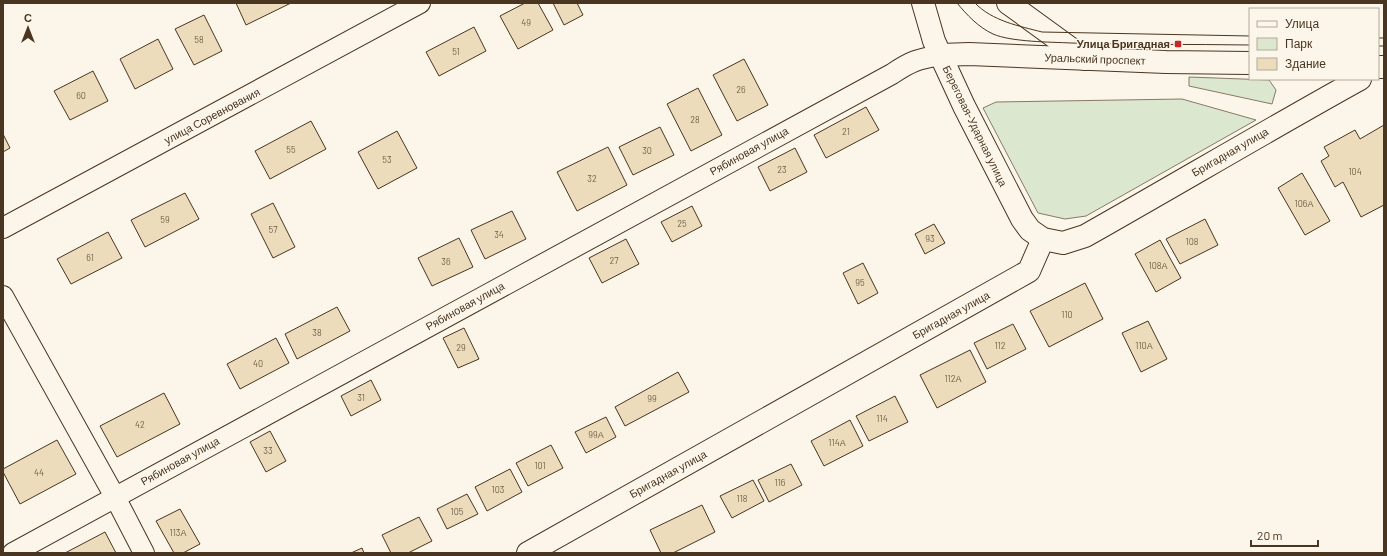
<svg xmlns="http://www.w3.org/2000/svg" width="1387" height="556" font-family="Barlow,sans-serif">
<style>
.green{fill:#dce7d0;stroke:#887966}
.building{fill:#ecdcbc;stroke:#4a3520}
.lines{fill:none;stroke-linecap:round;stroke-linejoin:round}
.street-casing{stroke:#4a3520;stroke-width:22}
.secondary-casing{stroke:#4a3520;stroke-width:24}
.street{stroke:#fbf6e9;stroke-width:20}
.secondary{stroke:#fbf6e9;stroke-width:22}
.tram{stroke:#4a3520;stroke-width:1}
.poi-dot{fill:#c62828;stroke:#fbf6e9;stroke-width:1.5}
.labels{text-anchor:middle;stroke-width:3;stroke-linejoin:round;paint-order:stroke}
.number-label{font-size:9px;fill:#725f47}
.poi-label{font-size:11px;font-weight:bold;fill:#4a3520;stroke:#fbf6e9;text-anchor:end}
.street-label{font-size:11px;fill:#4a3520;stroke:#fbf6e9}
</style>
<rect width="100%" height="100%" fill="#fbf6e9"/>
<g class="green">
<polygon points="1189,77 1269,80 1276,90 1272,104 1189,86"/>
<polygon points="1182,99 1256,120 1086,216 1065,219 1038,213 983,108 996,102"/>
</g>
<g class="building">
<polygon points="236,3 291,3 246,25"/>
<polygon points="525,3 538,3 553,30 518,49 500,16"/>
<polygon points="553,3 577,3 583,15 564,25"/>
<polygon points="204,15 222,51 194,65 175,29"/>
<polygon points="474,27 486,51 439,76 426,52"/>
<polygon points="158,39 173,69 135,89 120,59"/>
<polygon points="744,59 768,105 737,121 713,75"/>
<polygon points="93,71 108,101 70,120 54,91"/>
<polygon points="698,88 722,135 691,151 667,104"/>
<polygon points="866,107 879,130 826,158 814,135"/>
<polygon points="311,121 326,149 270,179 255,151"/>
<polygon points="1384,125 1384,205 1361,217 1343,182 1335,187 1321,161 1329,156 1324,147 1355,130 1360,139"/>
<polygon points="660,127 674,155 633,175 619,147"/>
<polygon points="397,131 417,168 378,189 358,152"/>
<polygon points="3,134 10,148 3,152"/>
<polygon points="608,147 627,185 577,211 557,172"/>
<polygon points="795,148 807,172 770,191 758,167"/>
<polygon points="1302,173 1330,221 1305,235 1278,188"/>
<polygon points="185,193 199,219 145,247 131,220"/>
<polygon points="273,203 295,247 273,258 251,214"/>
<polygon points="692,206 702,226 672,242 661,222"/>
<polygon points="512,211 526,239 485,259 471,230"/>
<polygon points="1205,219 1218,245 1180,264 1166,239"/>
<polygon points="934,224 945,243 925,254 915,234"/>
<polygon points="108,232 122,258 71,284 57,259"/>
<polygon points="459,238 473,267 432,286 418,258"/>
<polygon points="626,239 639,264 602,283 589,258"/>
<polygon points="1160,240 1181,278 1156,292 1135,254"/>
<polygon points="863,263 878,293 858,304 843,273"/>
<polygon points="1085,283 1103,319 1049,347 1030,311"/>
<polygon points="337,307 350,331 297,359 285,334"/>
<polygon points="1148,321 1167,359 1141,372 1122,333"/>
<polygon points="1013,324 1026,349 987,369 974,343"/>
<polygon points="464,328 479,359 458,368 443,338"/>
<polygon points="276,338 289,363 240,389 227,364"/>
<polygon points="970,350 986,382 937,408 920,375"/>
<polygon points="678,372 689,392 625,426 615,407"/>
<polygon points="371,380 381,400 351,416 341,396"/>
<polygon points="164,393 180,424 117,457 100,426"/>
<polygon points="895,396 908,422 869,441 856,416"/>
<polygon points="606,417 616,437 586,453 575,432"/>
<polygon points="850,420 863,446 824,466 811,441"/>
<polygon points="270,431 286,461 266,472 250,442"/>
<polygon points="57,440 76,474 20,504 3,472 3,469"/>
<polygon points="551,445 563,468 528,486 516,463"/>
<polygon points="791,464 802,485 769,502 758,480"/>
<polygon points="510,469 522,492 487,511 475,487"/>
<polygon points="753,480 764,501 732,518 720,496"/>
<polygon points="467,494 478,514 447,529 437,509"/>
<polygon points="702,505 715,532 673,553 661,553 650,530"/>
<polygon points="180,509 200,544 183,553 174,553 156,521"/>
<polygon points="419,517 432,541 408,553 391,553 382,535"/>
<polygon points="105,532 116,553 65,553"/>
<polygon points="362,548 364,553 351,553"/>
</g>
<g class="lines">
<defs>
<g id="street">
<polyline points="3,228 420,3"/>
<polyline points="3,296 115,497 144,553"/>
<path d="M13,553L892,74C911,61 918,59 941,55"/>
</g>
<g id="secondary">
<path d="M923,3L934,41L964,106L1022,219L1030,230L1043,239L1063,243L1085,236C1177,184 1268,130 1360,79"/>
<polyline points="1008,3 1085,59"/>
<polyline points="941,55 969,54 1166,62 1250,63"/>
<polyline points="1378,67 1384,67"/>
<polyline points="528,553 1029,271 1043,239"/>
</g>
</defs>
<use href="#street" class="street-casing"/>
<use href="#secondary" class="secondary-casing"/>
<use href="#street" class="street"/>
<use href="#secondary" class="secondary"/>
<g class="tram">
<path d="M957,3C967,15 978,27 993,34C1011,42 1051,42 1071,43C1131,45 1190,44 1250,45"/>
<path d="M975,3C992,21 1019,26 1042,32L1250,36"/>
<polyline points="1378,38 1384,38"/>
<polyline points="1378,46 1384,46"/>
</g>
</g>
<rect class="poi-dot" x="1174" y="40" width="8" height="8" rx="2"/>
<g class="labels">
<g class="number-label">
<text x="526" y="26">49</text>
<text x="199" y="43">58</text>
<text x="456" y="55">51</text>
<text x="741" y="93">26</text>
<text x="81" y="99">60</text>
<text x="695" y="123">28</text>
<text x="846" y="135">21</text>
<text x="291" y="153">55</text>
<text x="647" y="154">30</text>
<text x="387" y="163">53</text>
<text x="782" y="173">23</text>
<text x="1355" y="175">104</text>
<text x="592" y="182">32</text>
<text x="1304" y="207">106А</text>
<text x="165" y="223">59</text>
<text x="682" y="227">25</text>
<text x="273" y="233">57</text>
<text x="499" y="238">34</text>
<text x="930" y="242">93</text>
<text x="1192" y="245">108</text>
<text x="90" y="261">61</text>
<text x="614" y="264">27</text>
<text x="446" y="265">36</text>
<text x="1158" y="269">108А</text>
<text x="860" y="286">95</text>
<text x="1067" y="318">110</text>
<text x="317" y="336">38</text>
<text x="1000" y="349">112</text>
<text x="1144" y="349">110А</text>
<text x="461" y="351">29</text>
<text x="258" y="367">40</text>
<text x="953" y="382">112А</text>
<text x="361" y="401">31</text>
<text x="652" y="402">99</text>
<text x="882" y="422">114</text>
<text x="140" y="428">42</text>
<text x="596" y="438">99А</text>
<text x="837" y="446">114А</text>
<text x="268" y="454">33</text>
<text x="540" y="469">101</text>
<text x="39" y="476">44</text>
<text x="780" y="486">116</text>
<text x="498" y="493">103</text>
<text x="742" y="502">118</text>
<text x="457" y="515">105</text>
<text x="178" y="536">113А</text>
</g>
<g class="poi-label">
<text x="1170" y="48">Улица Бригадная</text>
</g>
<g class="street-label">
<text transform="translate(1095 59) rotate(2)" y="4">Уральский проспект</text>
<text transform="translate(212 116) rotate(-28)" y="4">улица Соревнования</text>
<text transform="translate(975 126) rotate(64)" y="4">Береговая-Ударная улица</text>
<text transform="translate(749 151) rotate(-29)" y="4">Рябиновая улица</text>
<text transform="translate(1230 152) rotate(-30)" y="4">Бригадная улица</text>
<text transform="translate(465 306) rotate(-29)" y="4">Рябиновая улица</text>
<text transform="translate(951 315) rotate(-29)" y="4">Бригадная улица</text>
<text transform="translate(180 461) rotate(-29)" y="4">Рябиновая улица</text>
<text transform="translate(668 474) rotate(-29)" y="4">Бригадная улица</text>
</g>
</g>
<rect width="1387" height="556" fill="none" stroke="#4a3520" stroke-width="8"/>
<rect x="1249" y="8" width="130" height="72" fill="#fbf6e9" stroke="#b4a999"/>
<rect x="1257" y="21" width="20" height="6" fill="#fbf6e9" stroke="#b4a999"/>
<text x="1285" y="28" font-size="12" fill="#4a3520">Улица</text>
<rect x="1257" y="38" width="20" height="12" fill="#dce7d0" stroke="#b4a999"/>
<text x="1285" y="48" font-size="12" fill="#4a3520">Парк</text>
<rect x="1257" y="58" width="20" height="12" fill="#ecdcbc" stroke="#b4a999"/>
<text x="1285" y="68" font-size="12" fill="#4a3520">Здание</text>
<g transform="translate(28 28)" stroke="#fbf6e9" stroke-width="3" paint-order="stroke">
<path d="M0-3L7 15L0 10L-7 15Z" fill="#4a3520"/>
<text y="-6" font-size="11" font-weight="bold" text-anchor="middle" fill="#4a3520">С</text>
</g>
<path d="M1251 540v6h67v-6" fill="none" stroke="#4a3520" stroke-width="2"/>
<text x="1257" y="540" font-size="12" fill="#4a3520" stroke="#fbf6e9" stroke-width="3" paint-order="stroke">20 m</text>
</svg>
